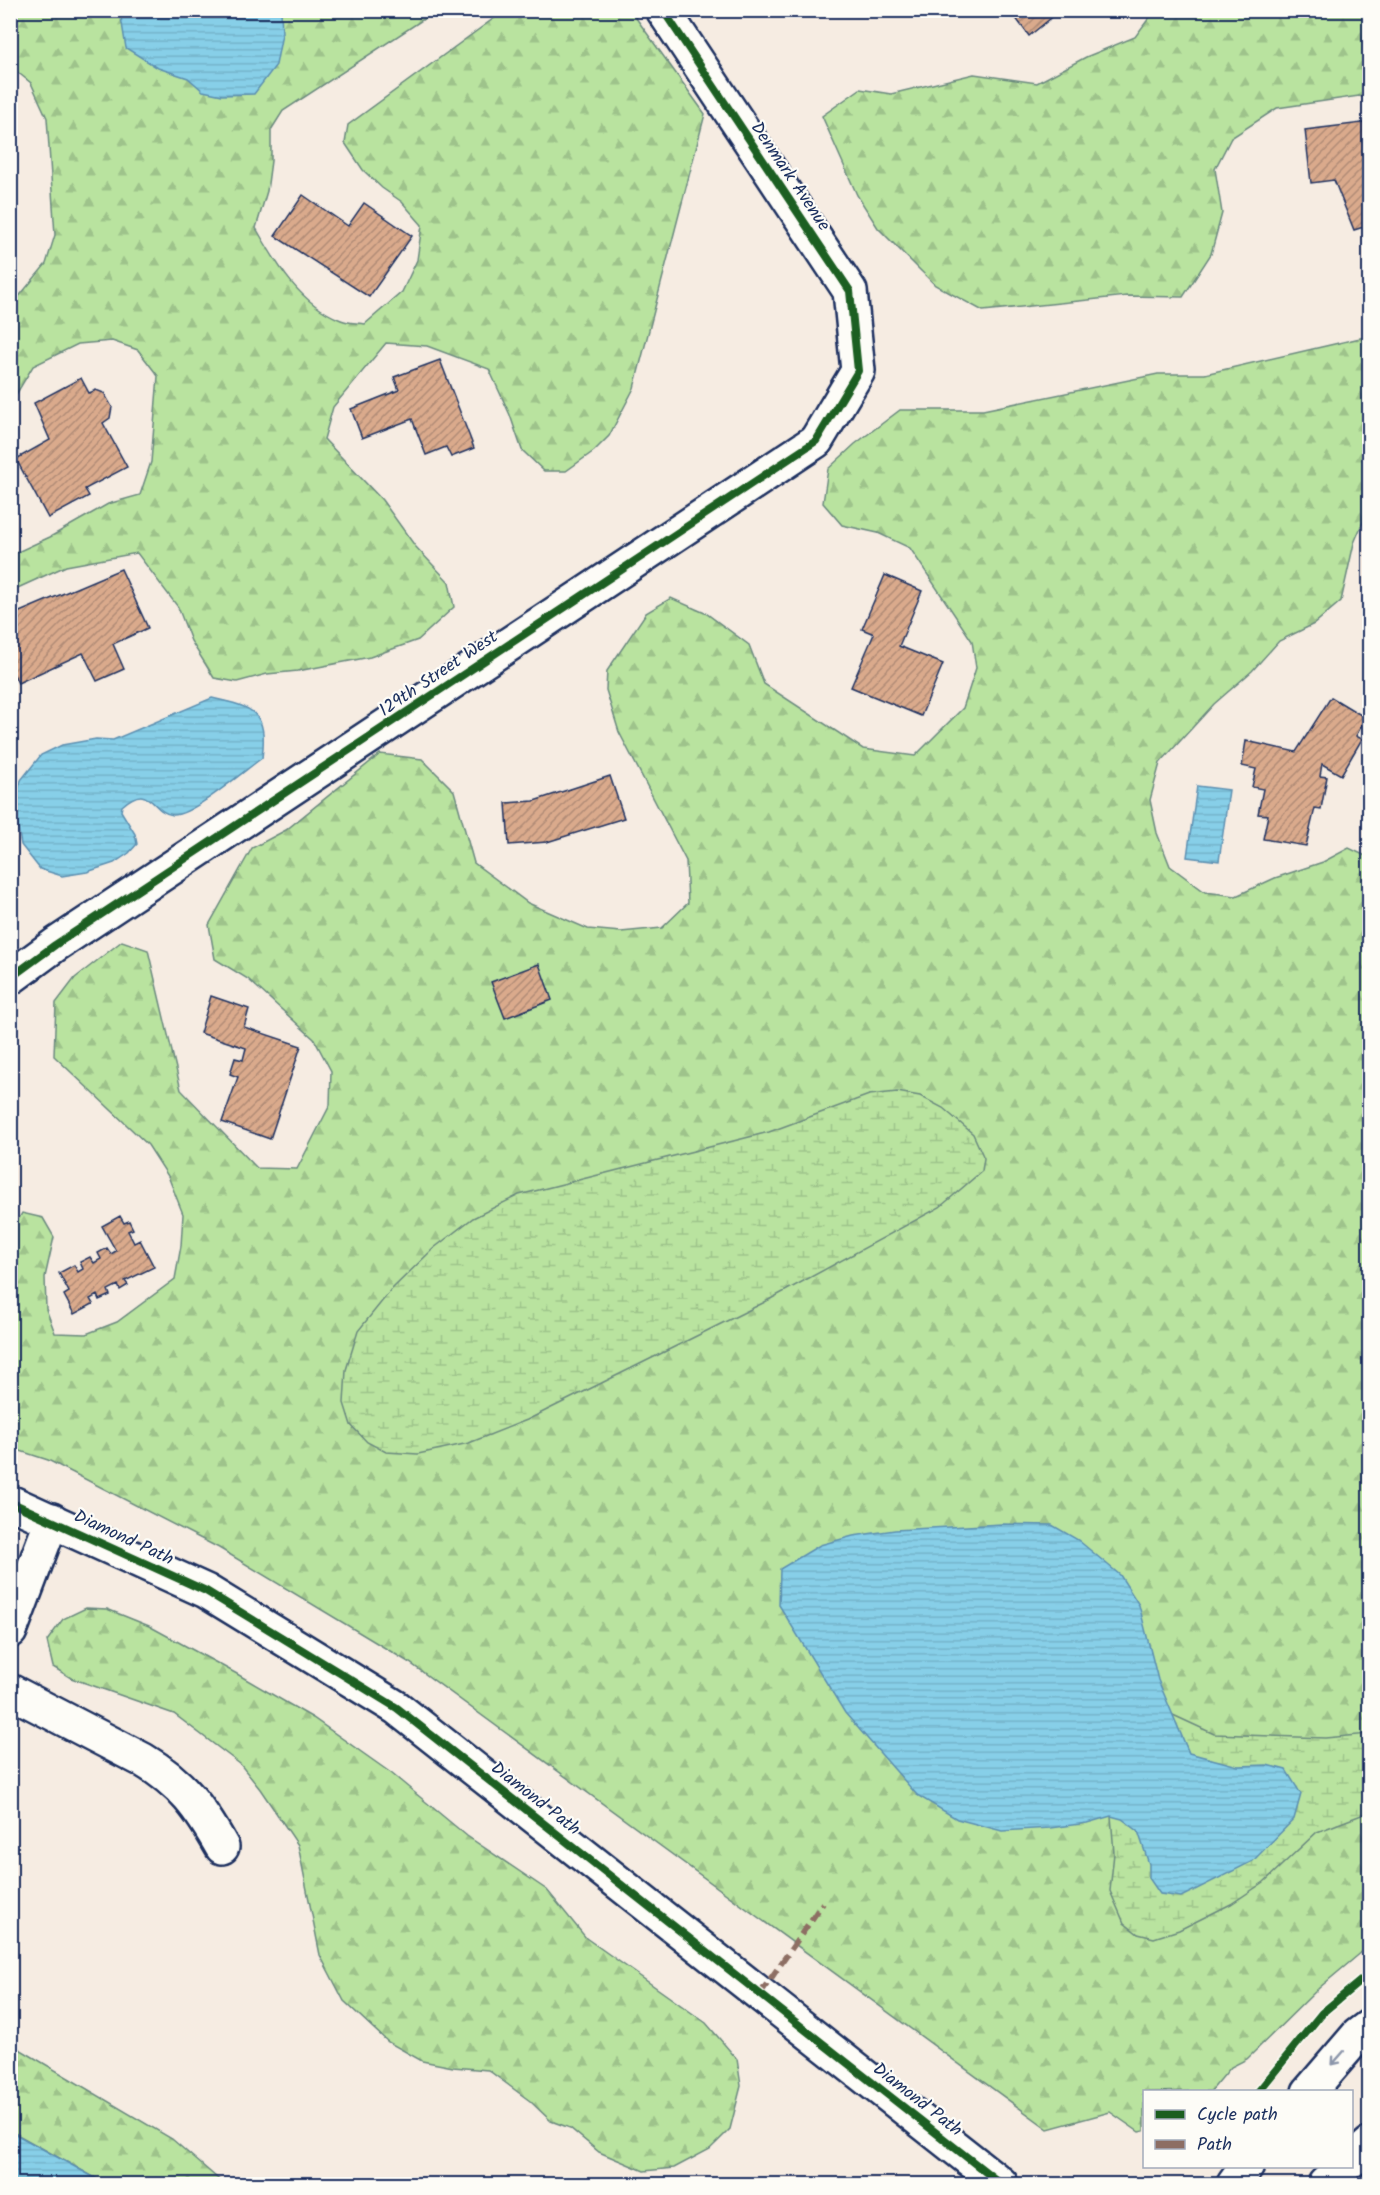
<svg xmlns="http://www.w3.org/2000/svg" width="1380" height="2195" font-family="Kalam,sans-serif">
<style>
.forest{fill:url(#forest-firs);stroke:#6a897e;stroke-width:1.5}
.wetland{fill:url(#wetland-marsh);stroke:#6a897e;stroke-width:1.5}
.water{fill:url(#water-rules);stroke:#5c8fb1;stroke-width:1.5}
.building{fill:url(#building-hatch);stroke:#1b2f5e;stroke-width:1.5}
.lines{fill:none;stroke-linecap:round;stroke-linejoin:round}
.minor-casing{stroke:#1b2f5e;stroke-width:38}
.tertiary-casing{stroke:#1b2f5e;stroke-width:38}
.minor{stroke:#fdfcf7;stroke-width:33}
.tertiary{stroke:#fdfcf7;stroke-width:33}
.quiet{stroke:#8d6e63;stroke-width:6;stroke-dasharray:12 6;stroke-linecap:butt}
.cycleway-casing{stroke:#fdfcf7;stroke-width:11}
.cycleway{stroke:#1b5e20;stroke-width:8}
.oneway{stroke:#8c96aa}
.labels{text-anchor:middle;stroke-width:4.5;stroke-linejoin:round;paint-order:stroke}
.street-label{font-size:18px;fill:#1b2f5e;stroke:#fdfcf7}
</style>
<defs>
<pattern id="forest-firs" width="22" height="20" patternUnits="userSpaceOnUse" patternTransform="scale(1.5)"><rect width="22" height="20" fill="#b9e39f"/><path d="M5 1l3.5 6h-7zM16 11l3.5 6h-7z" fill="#9ec38b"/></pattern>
<pattern id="wetland-marsh" width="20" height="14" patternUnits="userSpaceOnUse" patternTransform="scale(1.5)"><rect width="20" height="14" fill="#b9e39f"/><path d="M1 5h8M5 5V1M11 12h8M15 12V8" fill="none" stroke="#9ec38b"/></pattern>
<pattern id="water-rules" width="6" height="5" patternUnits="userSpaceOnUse" patternTransform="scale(1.5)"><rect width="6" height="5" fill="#87cfe8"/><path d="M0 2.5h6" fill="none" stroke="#74b2c9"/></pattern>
<pattern id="building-hatch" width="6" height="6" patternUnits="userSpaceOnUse" patternTransform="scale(1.5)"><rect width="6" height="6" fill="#daaa8c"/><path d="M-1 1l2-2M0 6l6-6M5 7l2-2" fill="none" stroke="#b08b76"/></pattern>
</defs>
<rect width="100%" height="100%" fill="#f6ece2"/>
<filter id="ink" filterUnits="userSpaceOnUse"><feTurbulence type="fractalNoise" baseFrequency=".0167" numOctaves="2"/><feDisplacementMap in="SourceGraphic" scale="12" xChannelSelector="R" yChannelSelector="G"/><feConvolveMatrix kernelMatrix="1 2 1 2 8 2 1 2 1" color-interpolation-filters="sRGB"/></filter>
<g filter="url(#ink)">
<g class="forest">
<polygon points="1155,10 1369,11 1369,99 1359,96 1277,108 1231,138 1215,169 1222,213 1211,254 1183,297 1127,296 983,311 935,285 878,228 857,195 822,116 860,89 891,94 974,74 1037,83 1086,57 1135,37"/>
<path d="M11,11H436L283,111L271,130V161L267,191L256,228C277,265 300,304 341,320C348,323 357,323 365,324L402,292L417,260L422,225L402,202L382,188L363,170L345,143L348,125L504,11H631L705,114L634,388L609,436L594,451L566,471H544L522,450L510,415L489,369L427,346L386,343L333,407L324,439L382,500L415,546L449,582L454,607L418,640L370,657L298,671L267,674L237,682L214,678L191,641L178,607L137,553L66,566L11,591V555L50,537L108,504L140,495L151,462L158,376L138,350L112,341L78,344L33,366L11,403V306L46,264L55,235L47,118L31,83L11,67Z"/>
<polygon points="1369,336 1369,512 1363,522 1354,543 1341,601 1314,624 1279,641 1252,671 1214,704 1160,763 1150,800 1157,833 1170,866 1205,892 1236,896 1275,878 1323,862 1349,848 1370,858 1369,1946 1319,1988 1247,2059 1231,2067 1211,2091 1144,2092 1144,2131 1139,2132 1110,2112 1048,2129 410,1663 219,1548 48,1460 11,1448 10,1233 22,1213 43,1218 54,1237 45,1277 46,1309 55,1333 86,1334 117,1322 175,1279 181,1246 183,1214 168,1176 148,1145 54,1056 56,1003 75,978 122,941 148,950 181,1090 257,1168 297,1169 330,1105 331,1071 314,1039 248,979 215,959 209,925 252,848 286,830 380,754 422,759 454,791 474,863 528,903 588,929 621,932 662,928 688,903 686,861 619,732 606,690 607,671 646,613 671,598 707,614 749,645 764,684 863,749 915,756 963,708 976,668 972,641 910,548 878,533 842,525 823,503 828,469 855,444 900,410 983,410 1158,374 1205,374"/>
<polygon points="86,1608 107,1609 149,1626 237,1674 313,1718 391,1773 467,1836 547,1890 586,1938 706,2023 737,2059 741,2086 730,2129 710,2149 674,2168 644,2171 599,2152 570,2128 551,2121 530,2101 488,2070 453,2067 422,2061 388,2042 344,2001 320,1955 298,1845 260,1789 240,1764 174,1714 71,1678 53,1667 47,1641 63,1619"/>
<polygon points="11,2044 172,2139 224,2184 106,2184 11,2131"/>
</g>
<g class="wetland">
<polygon points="897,1092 920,1096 943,1108 973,1134 984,1158 982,1171 940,1207 763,1303 527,1420 469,1443 418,1454 386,1452 367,1442 351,1425 344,1403 346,1370 358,1331 392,1289 434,1248 473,1218 519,1195 769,1132 869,1095"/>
<polygon points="1173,1715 1214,1734 1325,1738 1369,1734 1369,1815 1364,1814 1317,1832 1264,1882 1231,1904 1179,1930 1154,1938 1138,1934 1124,1923 1110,1891 1114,1853 1111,1816"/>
</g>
<g class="water">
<polygon points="120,11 281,11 282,34 276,65 254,94 222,95 203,91 188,78 158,68 126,48"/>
<path d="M212,698C254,707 268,712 262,758C245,770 192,816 173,815C151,813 151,780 122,806L121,811L135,834L137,844L129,853L114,863L87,872L62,876L40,869L21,845L14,804L21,780L41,755L62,745L96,739L113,740Z"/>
<polygon points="1197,786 1229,790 1219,861 1187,857"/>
<polygon points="1002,1524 1052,1525 1078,1540 1120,1575 1139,1605 1158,1680 1189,1753 1238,1766 1267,1765 1286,1770 1301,1794 1294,1819 1253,1861 1181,1897 1160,1894 1149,1878 1149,1864 1138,1831 1122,1819 1111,1816 1087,1823 1050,1828 1002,1831 957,1819 917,1795 845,1713 779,1605 780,1569 820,1545 853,1536 895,1530"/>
<polygon points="10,2131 106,2184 11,2184"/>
</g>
<g class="building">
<polygon points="1010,10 1061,10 1029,36"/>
<polygon points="1370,122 1370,225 1354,230 1334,180 1311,183 1305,130"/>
<polygon points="303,195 348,226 364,203 412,236 369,297 275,236"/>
<polygon points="440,360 474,448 451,457 446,447 426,455 412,419 362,438 351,409 399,390 394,377"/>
<polygon points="81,378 89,393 96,390 104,393 112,407 110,418 103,423 127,467 85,489 89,496 48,518 16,459 50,440 34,403"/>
<polygon points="121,569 148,628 113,644 124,669 97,681 83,653 18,683 10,666 10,616"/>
<polygon points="885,575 922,591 899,646 943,664 921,716 851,687 874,634 862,629"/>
<polygon points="1331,697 1366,718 1356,736 1362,739 1341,775 1322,764 1320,776 1327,777 1321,809 1315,808 1306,846 1263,839 1268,815 1258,814 1263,789 1252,787 1256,769 1242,766 1246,741 1296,752"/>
<polygon points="610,776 624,818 547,842 509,845 506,803 534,801"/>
<polygon points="539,964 552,1000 505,1018 491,982"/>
<polygon points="211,996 249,1009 244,1027 301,1046 270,1139 222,1122 238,1077 230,1074 235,1058 243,1060 246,1048 200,1033"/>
<polygon points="120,1216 124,1223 129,1221 133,1229 128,1231 134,1243 140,1240 154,1267 125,1281 128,1285 120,1290 118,1285 108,1290 110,1295 99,1300 97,1295 90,1299 93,1304 74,1314 64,1295 69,1292 59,1273 74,1265 78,1272 83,1269 80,1262 90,1257 94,1263 101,1259 98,1253 107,1248 111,1254 116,1251 102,1226"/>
</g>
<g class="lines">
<defs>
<g id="minor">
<polyline points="10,978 55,945 816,441 858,371 850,291 663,10"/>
<polyline points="10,1631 52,1520"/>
<path d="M10,1691L143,1760C182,1783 200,1808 222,1847"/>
<polyline points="1309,2092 1358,2035 1370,2026"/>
<polyline points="1352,2160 1370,2144"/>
<polyline points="1234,2184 1247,2166"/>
<polyline points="1325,2184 1345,2166"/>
</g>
<polyline id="tertiary" points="10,1502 206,1591 397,1708 1001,2184"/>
</defs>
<use href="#minor" class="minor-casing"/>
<use href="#tertiary" class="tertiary-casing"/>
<use href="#minor" class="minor"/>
<use href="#tertiary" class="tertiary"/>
<polyline class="quiet" points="760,1994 823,1903"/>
<defs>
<g id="cycleway">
<polyline points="10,978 55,945 816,441 858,371 850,291 663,10"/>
<polyline points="10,1502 206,1591 397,1708 1001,2184"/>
<polyline points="1258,2092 1322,2013 1370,1973"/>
</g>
</defs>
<use href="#cycleway" class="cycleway-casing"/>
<use href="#cycleway" class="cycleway"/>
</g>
<defs><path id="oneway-shaft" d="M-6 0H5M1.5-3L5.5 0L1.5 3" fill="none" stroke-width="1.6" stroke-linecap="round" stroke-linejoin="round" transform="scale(1.5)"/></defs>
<use class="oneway" href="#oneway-shaft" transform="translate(1338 2058) rotate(131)"/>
</g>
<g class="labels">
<g class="street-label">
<text transform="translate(791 176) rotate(56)" y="6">Denmark Avenue</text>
<text transform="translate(438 673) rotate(-34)" y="6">129th Street West</text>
<text transform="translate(124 1537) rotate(25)" y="6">Diamond Path</text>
<text transform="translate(536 1798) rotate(38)" y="6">Diamond Path</text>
<text transform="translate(918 2099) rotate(38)" y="6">Diamond Path</text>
</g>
</g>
<rect width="1380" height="2195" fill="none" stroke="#fdfcf7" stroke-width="36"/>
<rect x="18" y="18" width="1344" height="2159" fill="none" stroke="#1b2f5e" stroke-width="2" filter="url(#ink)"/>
<rect x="1143" y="2090" width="210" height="78" fill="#fdfcf7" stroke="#a3aaba" stroke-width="1.5"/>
<rect x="1155" y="2110" width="30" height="9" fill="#1b5e20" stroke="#a3aaba" stroke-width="1.5"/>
<text x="1197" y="2120" font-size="18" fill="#1b2f5e">Cycle path</text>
<rect x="1155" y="2140" width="30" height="9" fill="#8d6e63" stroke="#a3aaba" stroke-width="1.5"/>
<text x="1197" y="2150" font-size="18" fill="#1b2f5e">Path</text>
</svg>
